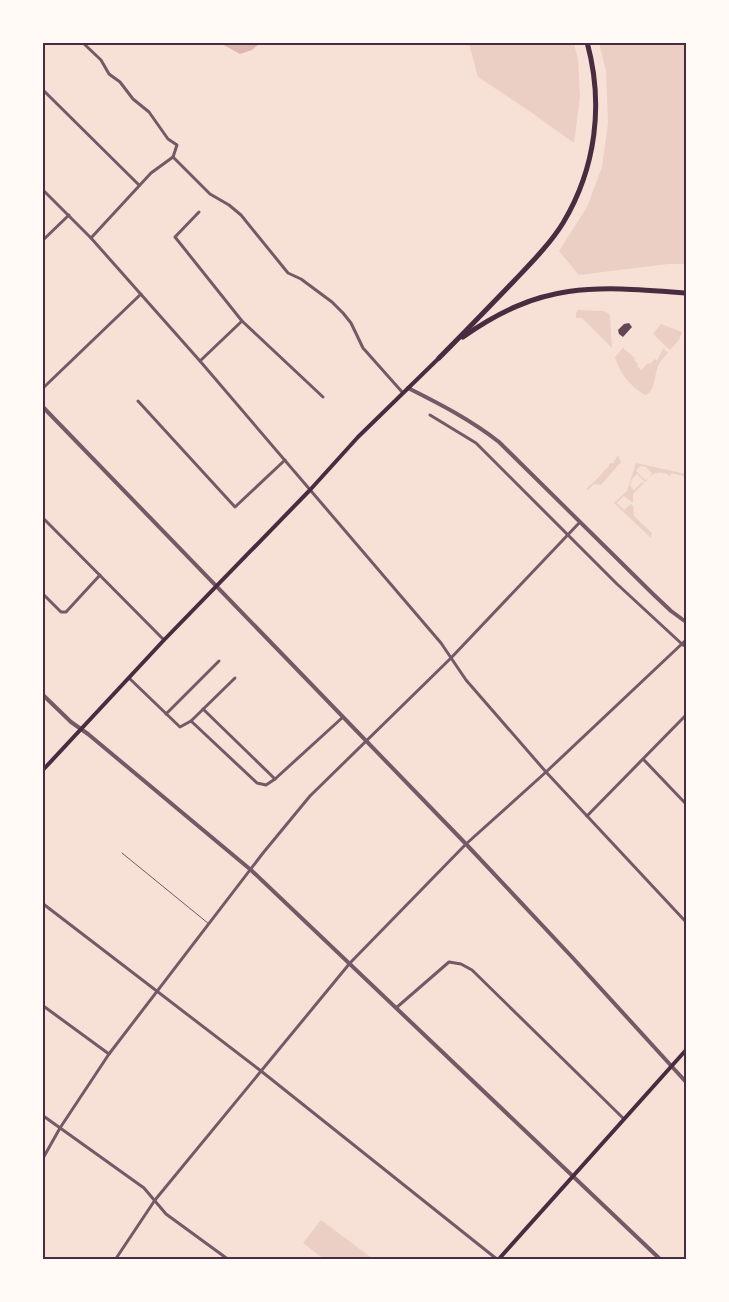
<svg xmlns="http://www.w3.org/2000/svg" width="729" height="1302" font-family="'Noto Sans',sans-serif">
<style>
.green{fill:#ebcfc5}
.water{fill:#dcb8b0}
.building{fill:#644757}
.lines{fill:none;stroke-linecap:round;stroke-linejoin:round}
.service{stroke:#755966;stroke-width:1}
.minor{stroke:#755966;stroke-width:3}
.tertiary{stroke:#755966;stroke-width:4}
.secondary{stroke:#4a2c40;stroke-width:4}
.trunk{stroke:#4a2c40;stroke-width:5}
.neatline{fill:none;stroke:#4a2c40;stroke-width:2}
</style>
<rect width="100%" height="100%" fill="#f7e1d7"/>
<g class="green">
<polygon points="466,43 574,43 578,60 580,97 574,143 532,113 478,77 469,44"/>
<polygon points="599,43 686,43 686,264 668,264 579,275 559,251 587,207 602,167 608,123 606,71"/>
<polygon points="578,310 604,311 610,315 612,348 582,318 576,318 576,313"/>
<polygon points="661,324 682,332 679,340 670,350 653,334"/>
<path d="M623,348L635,358L634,360L638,364L637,366L641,370L648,363L650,364L655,359L657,361L663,348L668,353C664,357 660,361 658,366C654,376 656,391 645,395C630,386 620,374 615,357Z"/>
<path d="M618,455L621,462L601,485L594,484L588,490L586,489C591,484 595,481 599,477C603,473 603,470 608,468L610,463H613Z"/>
<path d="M636,463L686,474V477L672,473L670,476C663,471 654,472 649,477L652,473L646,467L640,466L636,471L645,480L648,479L645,482L637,474L632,479L630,486L634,490L642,482L644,483L633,494V503L624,496L617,503L624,510L631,504L633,506L634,516L652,533L651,538L614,503L627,491Z"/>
<polygon points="321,1220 373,1259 324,1259 303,1243"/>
</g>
<polygon class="water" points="220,43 260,43 252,50 240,54"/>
<polygon class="building" points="629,323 632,327 623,337 619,334 618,330 624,324"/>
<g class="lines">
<polyline class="service" points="122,853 209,924"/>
<g class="minor">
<polyline points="82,42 101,60 109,74 120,82 133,99 149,112 168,139 177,145 173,157"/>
<polyline points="42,89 139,185"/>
<polyline points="173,157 210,194 229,205 241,215 288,273 301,279 332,302 343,313 351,323 363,348 403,393"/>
<polyline points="42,189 91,238 200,361 441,643 466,680 546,772 686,922"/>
<polyline points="199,212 175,237 242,321 323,397"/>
<polyline points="91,238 151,173 173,157"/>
<polyline points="42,241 69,215"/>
<polyline points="200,361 242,321"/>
<polyline points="42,389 141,294"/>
<polyline points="138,401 235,507 285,460"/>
<polyline points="430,415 476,443 617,584 683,645 686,646"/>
<polyline points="42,517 164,640"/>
<polyline points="42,593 61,612 66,612 100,575"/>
<polyline points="129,678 180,727 191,721 257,783 266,785 275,779 343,717"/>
<polyline points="203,709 275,779"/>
<polyline points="166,714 219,661"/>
<polyline points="191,721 235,678"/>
<polyline points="644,760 686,804"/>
<polyline points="587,816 686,715"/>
<polyline points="42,903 261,1071 498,1260"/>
<polyline points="42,1005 109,1054"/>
<polyline points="396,1008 449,962 461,964 472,970 624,1119"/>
<polyline points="42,1115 144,1188 166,1214 229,1260"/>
<polyline points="42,1160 60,1128 109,1054 263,853 310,796 451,658 580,522"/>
<polyline points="115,1260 155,1200 350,963 466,844 546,772 686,640"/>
</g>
<g class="tertiary">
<path d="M408,388C440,404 471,420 499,442L653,594L671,611L686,622"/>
<polyline points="42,406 466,844 572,957 686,1082"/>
<polyline points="42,694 71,722 88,734 251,870 661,1260"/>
</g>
<g class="secondary">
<polyline points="42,771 164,640 310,490 358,437 439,358"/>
<polyline points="498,1260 686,1050"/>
</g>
<g class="trunk">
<path d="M463,337C542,281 595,286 686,293"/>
<path d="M439,358C464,333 489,307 514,281C531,263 550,244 563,223C596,168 604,104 587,42"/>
</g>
</g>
<rect width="729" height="1302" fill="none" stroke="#fffaf5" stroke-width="88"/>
<rect x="44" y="44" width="641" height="1214" class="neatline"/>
</svg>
